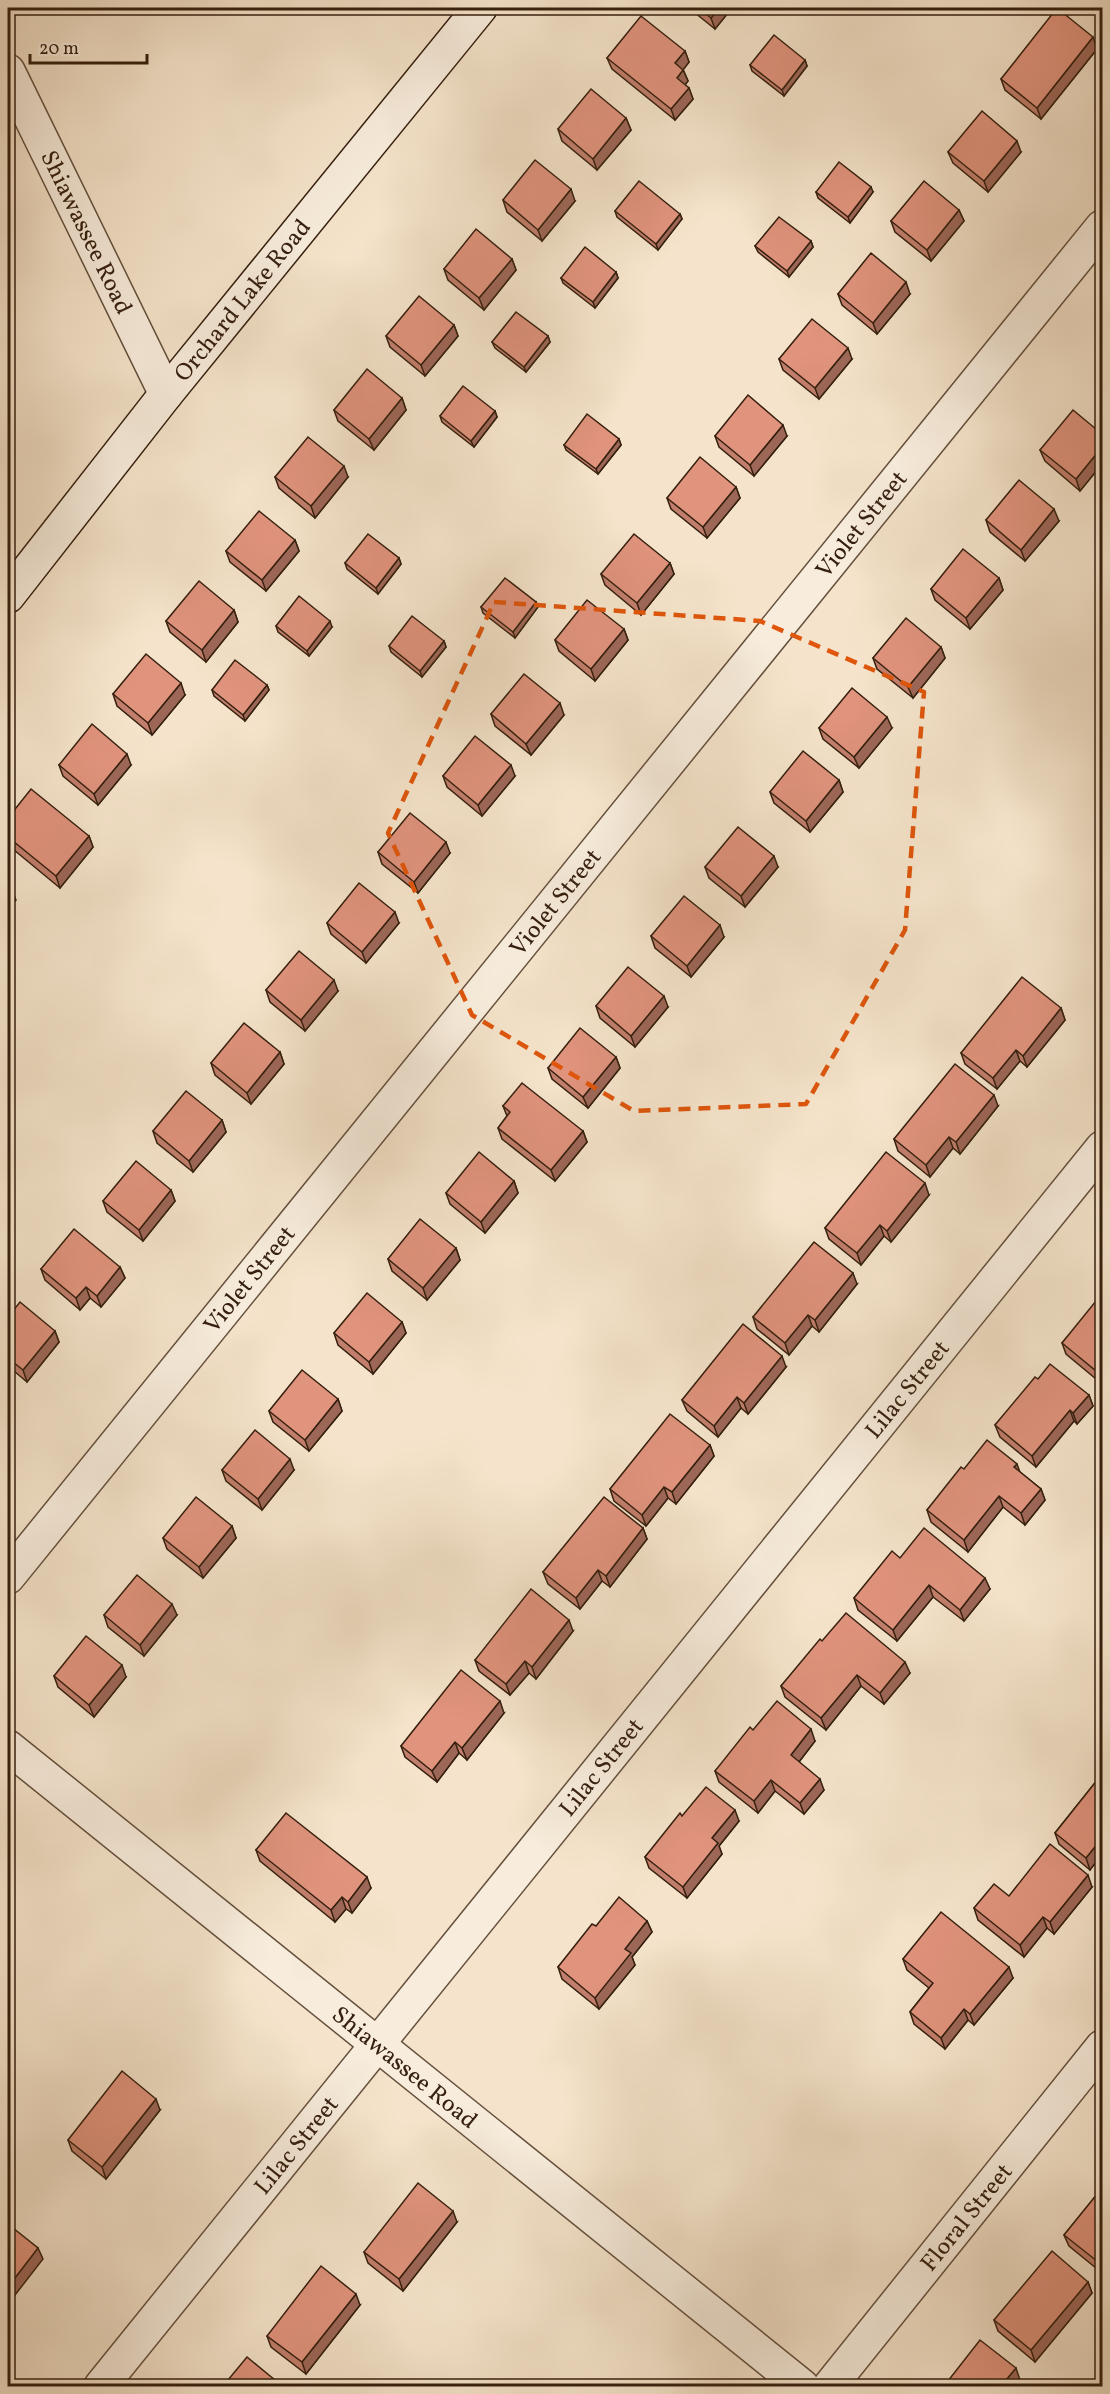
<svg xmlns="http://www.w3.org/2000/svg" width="1110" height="2394" font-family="Vollkorn,serif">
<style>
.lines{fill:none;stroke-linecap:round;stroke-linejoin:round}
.minor-casing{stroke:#65503d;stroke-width:36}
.tertiary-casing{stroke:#65503d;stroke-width:36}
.secondary-casing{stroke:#351f0e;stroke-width:36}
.minor{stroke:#f8eddd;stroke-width:33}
.tertiary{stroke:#f8eddd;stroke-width:33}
.secondary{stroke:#f8eddd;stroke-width:33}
.wall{fill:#c17e6c;stroke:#351f0e;stroke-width:1.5}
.shaded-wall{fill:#9d6758;stroke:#351f0e;stroke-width:1.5}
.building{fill:#e0937d;stroke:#351f0e;stroke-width:1.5}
.marked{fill:none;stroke:#df560c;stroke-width:4.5;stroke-dasharray:12 8;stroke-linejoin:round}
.labels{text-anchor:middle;stroke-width:4.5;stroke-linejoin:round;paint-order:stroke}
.street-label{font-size:24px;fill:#351f0e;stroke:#f8eddd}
</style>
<rect width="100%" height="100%" fill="#f5e4cb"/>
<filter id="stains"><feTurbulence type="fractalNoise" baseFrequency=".00333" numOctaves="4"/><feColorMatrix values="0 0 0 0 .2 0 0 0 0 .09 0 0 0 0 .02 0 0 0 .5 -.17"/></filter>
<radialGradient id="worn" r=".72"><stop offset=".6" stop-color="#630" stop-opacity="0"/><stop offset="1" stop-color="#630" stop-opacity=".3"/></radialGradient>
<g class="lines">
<defs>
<g id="minor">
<polyline points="8,1577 1102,227"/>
<polyline points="101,2386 1102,1148"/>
<polyline points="830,2386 1102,2047"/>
</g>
<g id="tertiary">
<polyline points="8,71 166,394"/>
<polyline points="8,1747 802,2386"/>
</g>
<polyline id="secondary" points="8,596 166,394 480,8"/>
</defs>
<use href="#minor" class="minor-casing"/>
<use href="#tertiary" class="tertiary-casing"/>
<use href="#secondary" class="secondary-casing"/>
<use href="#minor" class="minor"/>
<use href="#tertiary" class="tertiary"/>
<use href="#secondary" class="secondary"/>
</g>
<g class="wall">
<polygon points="689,8 732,8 715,29"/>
<polygon points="1097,49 1041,119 1005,90 1001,79"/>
<polygon points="685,51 689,62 683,69 688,81 685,85 689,88 693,99 675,120 612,69 607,58"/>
<polygon points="805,60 807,66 784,96 752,71 750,65"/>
<polygon points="626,118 631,130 597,170 562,141 558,129"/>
<polygon points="948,152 1021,152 988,192 953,163"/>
<polygon points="816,192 873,192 850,223 818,198"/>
<polygon points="503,200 575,201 542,241 507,212"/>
<polygon points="959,210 964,221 931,261 895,232 891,221"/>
<polygon points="615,211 680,214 682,219 658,250 617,217"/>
<polygon points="811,241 813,247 789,277 758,252 755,246"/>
<polygon points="512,259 516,270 484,310 448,280 444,269"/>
<polygon points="616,272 618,278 595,308 563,283 561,278"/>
<polygon points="838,294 910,294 877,334 842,305"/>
<polygon points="454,325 458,336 425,376 390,347 386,336"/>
<polygon points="548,336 550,342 526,372 495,348 492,342"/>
<polygon points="779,359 852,359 819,399 783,370"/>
<polygon points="402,398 406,410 374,450 338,421 334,410"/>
<polygon points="495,411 497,417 474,447 442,422 440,416"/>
<polygon points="1102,434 1102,464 1080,491 1045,461 1040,450"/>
<polygon points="715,436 787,436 754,476 719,447"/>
<polygon points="619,439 621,445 598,474 566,450 564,445"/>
<polygon points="275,477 348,477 315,518 279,488"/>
<polygon points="736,487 740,498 707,538 671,509 667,498"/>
<polygon points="986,520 1059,521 1025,561 990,532"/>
<polygon points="295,540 299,551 266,591 230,562 226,551"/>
<polygon points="399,558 401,564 378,594 347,569 345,563"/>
<polygon points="670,563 674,574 641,615 605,585 601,574"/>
<polygon points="999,578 1003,590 970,629 935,600 931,589"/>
<polygon points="536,602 538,607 515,638 483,613 481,607"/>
<polygon points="234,610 238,622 206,662 170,632 166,621"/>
<polygon points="276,626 332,627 309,656 278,632"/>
<polygon points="624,629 628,640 595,681 559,651 555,640"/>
<polygon points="444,641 446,647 422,677 391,652 389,646"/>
<polygon points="941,647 945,658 913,698 877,669 873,658"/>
<polygon points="267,685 269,690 245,721 214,696 212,690"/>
<polygon points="113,694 185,695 152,735 117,706"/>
<polygon points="491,714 564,715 531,755 495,726"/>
<polygon points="819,728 892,728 859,768 823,739"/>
<polygon points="59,765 131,765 98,805 63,776"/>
<polygon points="443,776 515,776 482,816 447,787"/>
<polygon points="839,780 843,792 810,832 774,803 770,792"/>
<polygon points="8,818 89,836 93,847 60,888 8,845"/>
<polygon points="378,852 450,853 418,893 382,864"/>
<polygon points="705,867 778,867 745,907 709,878"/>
<polygon points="327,923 399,923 366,963 331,934"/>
<polygon points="651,936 724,937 691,977 655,948"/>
<polygon points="266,990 338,991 305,1031 270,1002"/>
<polygon points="596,1006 668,1007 635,1047 600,1018"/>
<polygon points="1061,1008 1065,1020 1027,1067 1020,1061 997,1089 965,1064 961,1053"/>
<polygon points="280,1052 284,1064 251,1104 215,1075 211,1063"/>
<polygon points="616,1057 620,1068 588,1108 552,1079 548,1068"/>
<polygon points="503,1106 583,1131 587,1142 555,1181 502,1139 498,1128 507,1116"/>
<polygon points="998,1106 960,1154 953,1148 930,1177 898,1151 894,1139"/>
<polygon points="222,1120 226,1132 193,1172 157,1143 153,1131"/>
<polygon points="514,1181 518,1193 485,1233 450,1204 446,1193"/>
<polygon points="171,1190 175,1201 143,1241 107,1212 103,1201"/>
<polygon points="929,1195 891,1242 884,1236 861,1265 829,1239 825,1228"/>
<polygon points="456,1248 460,1260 427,1300 392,1271 388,1259"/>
<polygon points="120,1267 125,1278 101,1307 90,1298 80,1310 45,1280 41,1269"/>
<polygon points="857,1284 819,1332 812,1326 789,1355 757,1329 753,1317"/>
<polygon points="1102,1298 1102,1384 1066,1354 1062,1343"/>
<polygon points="8,1317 55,1331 59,1342 27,1382 8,1366"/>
<polygon points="402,1322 406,1333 373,1374 338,1345 334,1333"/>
<polygon points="786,1367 748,1414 741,1408 718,1437 687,1411 682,1400"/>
<polygon points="1038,1379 1089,1395 1093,1406 1077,1424 1074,1421 1036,1467 1000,1437 995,1425"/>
<polygon points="338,1399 342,1411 309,1451 273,1422 269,1411"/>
<polygon points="710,1445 714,1456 676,1504 668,1498 646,1526 614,1501 610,1489"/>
<polygon points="964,1469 1020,1472 1041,1489 1045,1500 1025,1525 1003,1507 968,1552 931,1522 927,1510"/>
<polygon points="222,1470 294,1470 262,1510 226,1481"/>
<polygon points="232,1526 236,1538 203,1578 167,1549 163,1538"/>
<polygon points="643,1528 647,1539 610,1587 602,1581 580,1609 548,1584 543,1572"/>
<polygon points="900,1558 990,1589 964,1621 933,1597 897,1641 858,1610 854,1598"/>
<polygon points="104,1615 177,1615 144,1656 108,1627"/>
<polygon points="573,1631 536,1679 529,1673 510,1695 479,1671 475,1660"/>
<polygon points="822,1641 910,1673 884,1704 861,1686 826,1730 785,1697 781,1686"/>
<polygon points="54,1676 126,1677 94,1717 58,1687"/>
<polygon points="504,1713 467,1760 459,1753 437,1782 405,1757 401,1746"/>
<polygon points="753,1730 815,1741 799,1762 824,1790 804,1814 775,1791 758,1813 719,1782 715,1771"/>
<polygon points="1102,1774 1102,1854 1090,1870 1059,1844 1055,1833"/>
<polygon points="682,1816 739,1821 719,1846 722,1854 687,1898 649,1868 645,1857"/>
<polygon points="256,1850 371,1888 352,1913 346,1909 335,1922 260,1861"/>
<polygon points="1092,1887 1054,1934 1047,1928 1024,1957 978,1920 974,1908 1009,1896"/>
<polygon points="647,1921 652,1932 632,1957 635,1965 599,2009 562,1979 558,1967 596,1926"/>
<polygon points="903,1959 1013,1978 974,2025 968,2020 945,2049 914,2024 910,2012 929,1988 907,1970"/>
<polygon points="160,2110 106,2179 72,2151 68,2140"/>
<polygon points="1102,2188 1102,2273 1069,2246 1064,2235"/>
<polygon points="457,2222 403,2291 368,2263 364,2252"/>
<polygon points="1088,2282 1092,2293 1035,2362 998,2331 994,2320"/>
<polygon points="360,2305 306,2374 271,2347 267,2336"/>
</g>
<g class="shaded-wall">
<polygon points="719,8 732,8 715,29 711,18"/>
<polygon points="1093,37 1097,49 1041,119 1037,108"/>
<polygon points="685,51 689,62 680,74 675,63"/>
<polygon points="805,60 807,66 784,96 782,90"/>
<polygon points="683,70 688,81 681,90 677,78"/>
<polygon points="689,88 693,99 675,120 671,109"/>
<polygon points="626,118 631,130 597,170 593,159"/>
<polygon points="1017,141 1021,152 988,192 984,181"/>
<polygon points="871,187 873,192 850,223 848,217"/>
<polygon points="571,189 575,201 542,241 538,230"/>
<polygon points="959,210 964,221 931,261 927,250"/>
<polygon points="680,214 682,219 658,250 656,244"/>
<polygon points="811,241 813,247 789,277 787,271"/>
<polygon points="512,259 516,270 484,310 479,298"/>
<polygon points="616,272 618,278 595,308 593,302"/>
<polygon points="906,282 910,294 877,334 873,323"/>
<polygon points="454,325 458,336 425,376 421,365"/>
<polygon points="548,336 550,342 526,372 524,367"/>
<polygon points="848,348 852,359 819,399 815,388"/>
<polygon points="402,398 406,410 374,450 369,439"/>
<polygon points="495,411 497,417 474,447 471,441"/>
<polygon points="783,425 787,436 754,476 750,465"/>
<polygon points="619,439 621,445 598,474 596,469"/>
<polygon points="1102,447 1102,464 1080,491 1076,479"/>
<polygon points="344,466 348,477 315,518 311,506"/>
<polygon points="736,487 740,498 707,538 703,527"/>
<polygon points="1054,509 1059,521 1025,561 1021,550"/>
<polygon points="295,540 299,551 266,591 262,580"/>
<polygon points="399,558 401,564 378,594 376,588"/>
<polygon points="670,563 674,574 641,615 637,603"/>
<polygon points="999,578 1003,590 970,629 966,618"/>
<polygon points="536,602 538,607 515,638 513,632"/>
<polygon points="234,610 238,622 206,662 202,650"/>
<polygon points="330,621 332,627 309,656 307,651"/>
<polygon points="624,629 628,640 595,681 591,669"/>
<polygon points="444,641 446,647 422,677 420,671"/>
<polygon points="941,647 945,658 913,698 908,687"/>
<polygon points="181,683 185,695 152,735 148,723"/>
<polygon points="267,685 269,690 245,721 243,715"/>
<polygon points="560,703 564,715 531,755 526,744"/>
<polygon points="887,717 892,728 859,768 854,757"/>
<polygon points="127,754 131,765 98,805 94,794"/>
<polygon points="511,765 515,776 482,816 478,805"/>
<polygon points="839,780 843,792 810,832 806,821"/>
<polygon points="89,836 93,847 60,888 56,876"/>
<polygon points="446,842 450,853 418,893 414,882"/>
<polygon points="774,856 778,867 745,907 741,896"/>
<polygon points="11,888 16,900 8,909 8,893"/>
<polygon points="395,912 399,923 366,963 362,952"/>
<polygon points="720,925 724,937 691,977 687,966"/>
<polygon points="334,980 338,991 305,1031 301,1020"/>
<polygon points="664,996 668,1007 635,1047 631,1036"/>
<polygon points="1061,1008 1065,1020 1027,1067 1023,1056"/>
<polygon points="1016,1050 1020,1061 997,1089 993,1078"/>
<polygon points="280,1052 284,1064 251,1104 247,1093"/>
<polygon points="616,1057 620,1068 588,1108 583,1097"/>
<polygon points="994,1095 998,1106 960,1154 956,1142"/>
<polygon points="222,1120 226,1132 193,1172 189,1161"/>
<polygon points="583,1131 587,1142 555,1181 551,1170"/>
<polygon points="949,1137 953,1148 930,1177 926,1165"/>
<polygon points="514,1181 518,1193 485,1233 481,1222"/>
<polygon points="925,1183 929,1195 891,1242 887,1231"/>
<polygon points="171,1190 175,1201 143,1241 139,1230"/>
<polygon points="880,1225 884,1236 861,1265 857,1253"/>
<polygon points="456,1248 460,1260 427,1300 423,1288"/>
<polygon points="120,1267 125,1278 101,1307 97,1296"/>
<polygon points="853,1273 857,1284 819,1332 815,1320"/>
<polygon points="86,1287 90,1298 80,1310 76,1298"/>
<polygon points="808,1315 812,1326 789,1355 785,1343"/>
<polygon points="402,1322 406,1333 373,1374 369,1362"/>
<polygon points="55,1331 59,1342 27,1382 23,1370"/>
<polygon points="782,1356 786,1367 748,1414 744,1403"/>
<polygon points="1089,1395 1093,1406 1077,1424 1073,1413"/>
<polygon points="737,1397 741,1408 718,1437 714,1426"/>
<polygon points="338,1399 342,1411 309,1451 305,1440"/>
<polygon points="1070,1410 1074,1421 1036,1467 1032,1456"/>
<polygon points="710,1445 714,1456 676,1504 672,1492"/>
<polygon points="290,1459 294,1470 262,1510 258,1499"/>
<polygon points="1017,1464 1021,1475 1014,1467"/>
<polygon points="664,1487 668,1498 646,1526 642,1515"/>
<polygon points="1041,1489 1045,1500 1025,1525 1021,1513"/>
<polygon points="999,1496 1003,1507 968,1552 964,1540"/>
<polygon points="232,1526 236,1538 203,1578 199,1567"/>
<polygon points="643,1528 647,1539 610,1587 606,1576"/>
<polygon points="598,1570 602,1581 580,1609 576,1598"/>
<polygon points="985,1578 990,1589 964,1621 960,1610"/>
<polygon points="929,1585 933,1597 897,1641 893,1630"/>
<polygon points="172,1604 177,1615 144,1656 140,1645"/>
<polygon points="569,1620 573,1631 536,1679 532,1667"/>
<polygon points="525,1661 529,1673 510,1695 506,1684"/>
<polygon points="905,1662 910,1673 884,1704 880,1693"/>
<polygon points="122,1665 126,1677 94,1717 89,1705"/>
<polygon points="857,1675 861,1686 826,1730 821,1718"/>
<polygon points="500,1701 504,1713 467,1760 462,1748"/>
<polygon points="811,1729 815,1741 795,1767 791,1755"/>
<polygon points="455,1742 459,1753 437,1782 432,1771"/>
<polygon points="820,1779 824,1790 804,1814 800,1803"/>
<polygon points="771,1780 775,1791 758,1813 754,1801"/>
<polygon points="735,1810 739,1821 719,1846 722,1854 687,1898 683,1887 712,1838"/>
<polygon points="1102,1838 1102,1854 1090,1870 1086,1858"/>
<polygon points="1088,1875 1092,1887 1054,1934 1050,1922"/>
<polygon points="367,1877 371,1888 352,1913 348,1902"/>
<polygon points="342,1897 346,1909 335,1922 331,1910"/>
<polygon points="1043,1917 1047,1928 1024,1957 1020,1945"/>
<polygon points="647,1921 652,1932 632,1957 635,1965 599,2009 595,1998 625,1949"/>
<polygon points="1009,1967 1013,1978 974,2025 970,2014"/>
<polygon points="964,2009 968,2020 945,2049 941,2038"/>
<polygon points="156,2099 160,2110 106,2179 102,2167"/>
<polygon points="453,2211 457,2222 403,2291 399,2279"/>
<polygon points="38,2248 43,2259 8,2304 8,2287"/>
<polygon points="1088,2282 1092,2293 1035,2362 1031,2350"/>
<polygon points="356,2294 360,2305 306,2374 302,2362"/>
<polygon points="1016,2368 1020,2380 1015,2386 1001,2386"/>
</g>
<g class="building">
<polygon points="699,8 719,8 711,18"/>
<polygon points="1057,8 1093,37 1037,108 1001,79"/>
<polygon points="641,16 685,51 675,63 683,70 677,78 689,88 671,109 607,58"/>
<polygon points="774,35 805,60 782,90 750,65"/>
<polygon points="591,89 626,118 593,159 558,129"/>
<polygon points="982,111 1017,141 984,181 948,152"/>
<polygon points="535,160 571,189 538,230 503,200"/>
<polygon points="839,162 871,187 848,217 816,192"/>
<polygon points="639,181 680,214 656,244 615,211"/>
<polygon points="924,181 959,210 927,250 891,221"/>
<polygon points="779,217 811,241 787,271 755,246"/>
<polygon points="476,229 512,259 479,298 444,269"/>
<polygon points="585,247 616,272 593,302 561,278"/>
<polygon points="871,253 906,282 873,323 838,294"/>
<polygon points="419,296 454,325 421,365 386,336"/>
<polygon points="516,312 548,336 524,367 492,342"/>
<polygon points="812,319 848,348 815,388 779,359"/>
<polygon points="367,369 402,398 369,439 334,410"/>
<polygon points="1102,377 1102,384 1099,381"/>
<polygon points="463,386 495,411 471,441 440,416"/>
<polygon points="748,395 783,425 750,465 715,436"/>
<polygon points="1073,410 1102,434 1102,447 1076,479 1040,450"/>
<polygon points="587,414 619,439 596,469 564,445"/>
<polygon points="308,437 344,466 311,506 275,477"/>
<polygon points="700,457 736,487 703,527 667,498"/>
<polygon points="1019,480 1054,509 1021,550 986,520"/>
<polygon points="259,511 295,540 262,580 226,551"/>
<polygon points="368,534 399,558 376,588 345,563"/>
<polygon points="634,534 670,563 637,603 601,574"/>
<polygon points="963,549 999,578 966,618 931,589"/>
<polygon points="505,578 536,602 513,632 481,607"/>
<polygon points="199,581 234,610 202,650 166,621"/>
<polygon points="299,596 330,621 307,651 276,626"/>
<polygon points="587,600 624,629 591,669 555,640"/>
<polygon points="412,616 444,641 420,671 389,646"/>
<polygon points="906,618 941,647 908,687 873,658"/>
<polygon points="146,654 181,683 148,723 113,694"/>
<polygon points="235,660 267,685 243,715 212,690"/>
<polygon points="524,674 560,703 526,744 491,714"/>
<polygon points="852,688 887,717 854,757 819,728"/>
<polygon points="92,724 127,754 94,794 59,765"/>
<polygon points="475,736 511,765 478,805 443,776"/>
<polygon points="803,751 839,780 806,821 770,792"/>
<polygon points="31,789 89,836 56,876 8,837 8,818"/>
<polygon points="410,813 446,842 414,882 378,852"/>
<polygon points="738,827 774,856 741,896 705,867"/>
<polygon points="359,883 395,912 362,952 327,923"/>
<polygon points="8,885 11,888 8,893"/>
<polygon points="684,896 720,925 687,966 651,936"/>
<polygon points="299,951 334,980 301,1020 266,990"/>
<polygon points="628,967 664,996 631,1036 596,1006"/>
<polygon points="1022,977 1061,1008 1023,1056 1016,1050 993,1078 961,1053"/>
<polygon points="244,1023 280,1052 247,1093 211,1063"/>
<polygon points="580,1028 616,1057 583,1097 548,1068"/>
<polygon points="955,1064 994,1095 956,1142 949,1137 926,1165 894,1139"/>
<polygon points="522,1083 583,1131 551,1170 498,1128 510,1112 503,1106"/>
<polygon points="186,1091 222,1120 189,1161 153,1131"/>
<polygon points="479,1152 514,1181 481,1222 446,1193"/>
<polygon points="886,1152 925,1183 887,1231 880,1225 857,1253 825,1228"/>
<polygon points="136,1161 171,1190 139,1230 103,1201"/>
<polygon points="420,1219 456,1248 423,1288 388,1259"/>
<polygon points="74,1229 120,1267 97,1296 86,1287 76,1298 41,1269"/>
<polygon points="814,1242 853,1273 815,1320 808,1315 785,1343 753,1317"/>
<polygon points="367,1293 402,1322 369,1362 334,1333"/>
<polygon points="1100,1296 1102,1298 1102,1373 1101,1375 1062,1343"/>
<polygon points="20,1302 55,1331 23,1370 8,1358 8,1317"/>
<polygon points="743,1324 782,1356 744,1403 737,1397 714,1426 682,1400"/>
<polygon points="1050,1364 1089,1395 1073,1413 1070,1410 1032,1456 995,1425 1035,1377 1038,1379"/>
<polygon points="302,1370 338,1399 305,1440 269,1411"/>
<polygon points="670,1414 710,1445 672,1492 664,1487 642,1515 610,1489"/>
<polygon points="255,1430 290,1459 258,1499 222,1470"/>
<polygon points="987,1440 1017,1464 1014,1467 1041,1489 1021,1513 999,1496 964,1540 927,1510 961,1467 964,1469"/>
<polygon points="196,1497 232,1526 199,1567 163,1538"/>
<polygon points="604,1497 643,1528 606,1576 598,1570 576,1598 543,1572"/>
<polygon points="924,1528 985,1578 960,1610 929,1585 893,1630 854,1598 892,1551 900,1558"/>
<polygon points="137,1575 172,1604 140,1645 104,1615"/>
<polygon points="531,1589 569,1620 532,1667 525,1661 506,1684 475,1660"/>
<polygon points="846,1613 905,1662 880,1693 857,1675 821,1718 781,1686 820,1639 822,1641"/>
<polygon points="86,1636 122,1665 89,1705 54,1676"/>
<polygon points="461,1670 500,1701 462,1748 455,1742 432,1771 401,1746"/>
<polygon points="777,1701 811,1729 791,1755 820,1779 800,1803 771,1780 754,1801 715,1771 750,1727 753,1730"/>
<polygon points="1102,1774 1102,1838 1086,1858 1055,1833"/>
<polygon points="706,1787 735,1810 712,1838 718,1843 683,1887 645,1857 680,1813 682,1816"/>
<polygon points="286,1813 367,1877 348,1902 342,1897 331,1910 256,1850"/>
<polygon points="1050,1844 1088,1875 1050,1922 1043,1917 1020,1945 974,1908 994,1884 1009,1896"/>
<polygon points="619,1897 647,1921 625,1949 631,1953 595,1998 558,1967 592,1924 596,1926"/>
<polygon points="941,1912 1009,1967 970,2014 964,2009 941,2038 910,2012 933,1983 903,1959"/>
<polygon points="122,2071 156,2099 102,2167 68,2140"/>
<polygon points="418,2183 453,2211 399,2279 364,2252"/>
<polygon points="1102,2188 1102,2265 1064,2235"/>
<polygon points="8,2224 38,2248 8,2287"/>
<polygon points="1052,2251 1088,2282 1031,2350 994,2320"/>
<polygon points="321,2266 356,2294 302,2362 267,2336"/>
<polygon points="980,2340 1016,2368 1001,2386 944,2386"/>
<polygon points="247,2357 281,2385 280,2386 223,2386"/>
</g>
<path class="marked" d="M494,602L760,621L924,692L905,930L806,1104L634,1111L472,1015L388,833Z"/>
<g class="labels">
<g class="street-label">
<text transform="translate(87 232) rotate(64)" y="8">Shiawassee Road</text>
<text transform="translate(242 300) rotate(-51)" y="8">Orchard Lake Road</text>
<text transform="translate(861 524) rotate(-51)" y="8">Violet Street</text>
<text transform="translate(555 902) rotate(-51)" y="8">Violet Street</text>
<text transform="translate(249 1279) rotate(-51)" y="8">Violet Street</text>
<text transform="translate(907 1389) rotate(-51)" y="8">Lilac Street</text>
<text transform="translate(601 1767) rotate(-51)" y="8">Lilac Street</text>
<text transform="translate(405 2067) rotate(39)" y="8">Shiawassee Road</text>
<text transform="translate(296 2145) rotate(-51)" y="8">Lilac Street</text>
<text transform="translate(966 2217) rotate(-51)" y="8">Floral Street</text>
</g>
</g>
<rect width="1110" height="2394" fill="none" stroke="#f5e4cb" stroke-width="30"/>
<rect x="9" y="9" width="1092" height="2376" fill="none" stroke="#351f0e" stroke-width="3"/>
<rect x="15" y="15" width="1080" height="2364" fill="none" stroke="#351f0e" stroke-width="1.5"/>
<path d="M30 54v9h117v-9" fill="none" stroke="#351f0e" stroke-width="3"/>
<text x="39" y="54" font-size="18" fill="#351f0e" stroke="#f8eddd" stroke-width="4.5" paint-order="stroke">20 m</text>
<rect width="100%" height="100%" filter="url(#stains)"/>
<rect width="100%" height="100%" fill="url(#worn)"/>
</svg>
